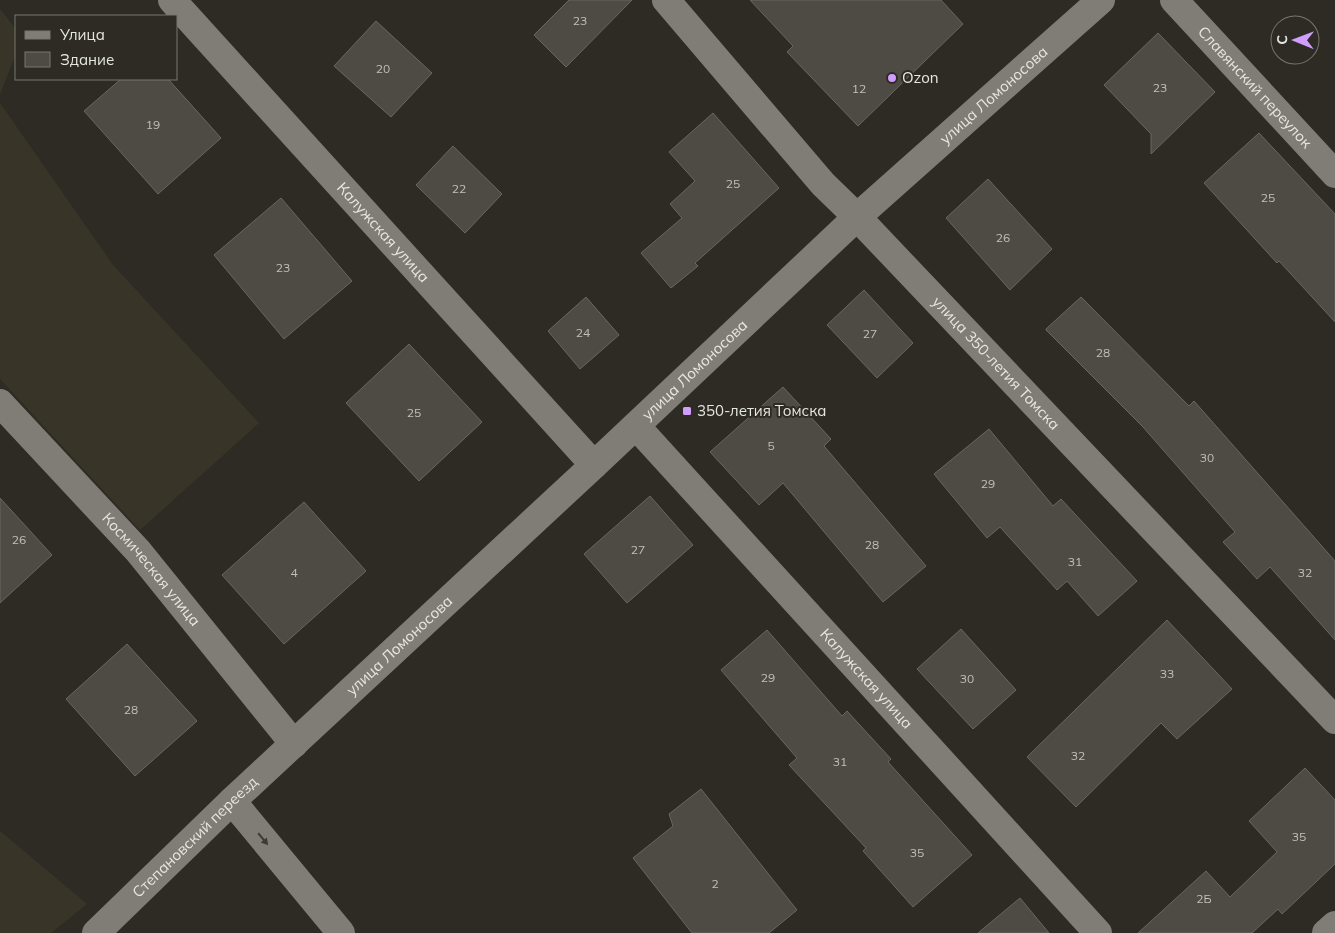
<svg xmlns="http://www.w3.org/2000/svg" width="1335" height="933" font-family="Mulish,sans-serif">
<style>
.built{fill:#383528}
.building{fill:#4d4b43;stroke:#69675f}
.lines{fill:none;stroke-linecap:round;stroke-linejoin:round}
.minor{stroke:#7f7d75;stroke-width:28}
.oneway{fill:#3d3b34}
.poi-dot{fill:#d19dfe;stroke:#2d2b24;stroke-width:2}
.labels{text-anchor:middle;stroke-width:4;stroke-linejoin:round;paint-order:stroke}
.number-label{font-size:12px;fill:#c0c0ba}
.poi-label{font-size:15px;fill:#e7e7e2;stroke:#2d2b24;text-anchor:start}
.street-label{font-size:15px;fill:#e7e7e2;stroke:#2d2b24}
</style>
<rect width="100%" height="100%" fill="#2d2b24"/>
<g class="built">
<polygon points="0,9 16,29 16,54 0,94"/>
<polygon points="0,103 113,265 259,423 140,530 0,379"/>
<polygon points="0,831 87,904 51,933 0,933"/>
</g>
<g class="building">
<polygon points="569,0 632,0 566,67 534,35"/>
<polygon points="750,0 941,0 963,24 858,126 787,52 793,46"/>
<polygon points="376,21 432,73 391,117 334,66"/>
<polygon points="1158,33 1215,92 1151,154 1151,134 1104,85"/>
<polygon points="121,79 168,79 221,138 158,194 84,111"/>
<polygon points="713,113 779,188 695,263 698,266 671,288 641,253 682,218 670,204 695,181 669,152"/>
<polygon points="1259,133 1335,214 1335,322 1279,261 1277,263 1204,183"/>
<polygon points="453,146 502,194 465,233 416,185"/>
<polygon points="988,179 1052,249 1010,290 946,218"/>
<polygon points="281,198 352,281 284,339 214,255"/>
<polygon points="864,290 913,343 877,378 827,325"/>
<polygon points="586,297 619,335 580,369 548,331"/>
<polygon points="1081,297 1189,406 1194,401 1335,561 1335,640 1270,567 1257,579 1223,542 1235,532 1143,427 1046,330 1046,329"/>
<polygon points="409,344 482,422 419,481 346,403"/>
<polygon points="783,387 831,439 824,446 926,566 883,602 783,483 759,505 710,452"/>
<polygon points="989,429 1053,506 1061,499 1137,581 1098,616 1067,581 1057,590 1000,527 987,538 934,474"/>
<polygon points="650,496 693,545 627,603 584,554"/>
<polygon points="0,498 52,555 0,603"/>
<polygon points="304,502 366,571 284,644 222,575"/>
<polygon points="1167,620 1232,689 1177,739 1161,723 1076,807 1027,757"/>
<polygon points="961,629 1016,690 973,729 917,669"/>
<polygon points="767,630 842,716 847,711 891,759 888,762 972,855 913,907 863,851 866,848 789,765 797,758 721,670"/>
<polygon points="127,644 197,721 135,776 66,699"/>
<polygon points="1305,768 1335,800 1335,864 1282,914 1278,909 1252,933 1138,933 1206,871 1230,897 1277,852 1249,821"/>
<polygon points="701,789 797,910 769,933 692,933 633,858 673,826 669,814"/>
<polygon points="1020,898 1049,933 978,933"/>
</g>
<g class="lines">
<g class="minor">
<path id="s1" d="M172,0L594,465"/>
<path id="s2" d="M666,0L823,184L857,217L1335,720"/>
<path id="s3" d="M1174,0L1335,174"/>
<path id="s4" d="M0,403L138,551L294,744"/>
<path id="s5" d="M636,426L1098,933"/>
<polyline points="232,801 341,933"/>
<path id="s6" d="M96,933L232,801L594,465L857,217L1101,0"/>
<polyline points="1326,933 1335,925"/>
</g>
</g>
<defs><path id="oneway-solid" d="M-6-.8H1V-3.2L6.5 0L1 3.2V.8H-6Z" transform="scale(1.25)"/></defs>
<use class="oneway" href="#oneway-solid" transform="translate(263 839) rotate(50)"/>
<g class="poi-dot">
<circle cx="892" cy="78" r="5"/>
<rect x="682" y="406" width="10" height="10" rx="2.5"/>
</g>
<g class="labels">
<g class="number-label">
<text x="580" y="25">23</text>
<text x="383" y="73">20</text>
<text x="1160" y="92">23</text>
<text x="859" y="93">12</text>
<text x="153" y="129">19</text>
<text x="733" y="188">25</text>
<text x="459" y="193">22</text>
<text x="1268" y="202">25</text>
<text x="1003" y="242">26</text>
<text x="283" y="272">23</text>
<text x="583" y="337">24</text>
<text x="870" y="338">27</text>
<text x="1103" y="357">28</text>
<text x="414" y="417">25</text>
<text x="771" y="450">5</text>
<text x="1207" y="462">30</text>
<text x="988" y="488">29</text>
<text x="19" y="544">26</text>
<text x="872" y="549">28</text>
<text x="638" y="554">27</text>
<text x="1075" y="566">31</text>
<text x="294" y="577">4</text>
<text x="1305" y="577">32</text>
<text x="1167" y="678">33</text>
<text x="768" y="682">29</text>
<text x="967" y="683">30</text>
<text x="131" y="714">28</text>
<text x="1078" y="760">32</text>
<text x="840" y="766">31</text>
<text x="1299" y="841">35</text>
<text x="917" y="857">35</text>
<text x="715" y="888">2</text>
<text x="1204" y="903">2Б</text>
</g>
<g class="poi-label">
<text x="902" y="83">Ozon</text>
<text x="697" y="416">350-летия Томска</text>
</g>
<g class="street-label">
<text dy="5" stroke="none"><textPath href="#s3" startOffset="119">Славянский переулок</textPath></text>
<text dy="5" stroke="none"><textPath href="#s6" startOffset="1228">улица Ломоносова</textPath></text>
<text dy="5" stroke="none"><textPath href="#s1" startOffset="314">Калужская улица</textPath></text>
<text dy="5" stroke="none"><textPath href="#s2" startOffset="491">улица 350-летия Томска</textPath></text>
<text dy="5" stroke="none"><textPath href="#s6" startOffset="822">улица Ломоносова</textPath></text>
<text dy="5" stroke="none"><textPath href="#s4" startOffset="225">Космическая улица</textPath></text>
<text dy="5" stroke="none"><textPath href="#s6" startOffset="418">улица Ломоносова</textPath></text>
<text dy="5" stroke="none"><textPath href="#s5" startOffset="342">Калужская улица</textPath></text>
<text dy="5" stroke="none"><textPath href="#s6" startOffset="138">Степановский переезд</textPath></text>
</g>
</g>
<rect x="15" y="15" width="162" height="65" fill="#2d2b24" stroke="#777670"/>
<rect x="25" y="31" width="25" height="8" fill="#7f7d75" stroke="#777670"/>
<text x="60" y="40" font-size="15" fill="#e7e7e2">Улица</text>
<rect x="25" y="52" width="25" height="15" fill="#4d4b43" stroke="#777670"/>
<text x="60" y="65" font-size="15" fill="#e7e7e2">Здание</text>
<g transform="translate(1295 40) rotate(271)"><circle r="24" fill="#2d2b24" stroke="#777670"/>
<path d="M0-4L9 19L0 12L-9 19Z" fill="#d19dfe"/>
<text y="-8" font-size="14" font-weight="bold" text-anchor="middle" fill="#e7e7e2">С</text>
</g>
</svg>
